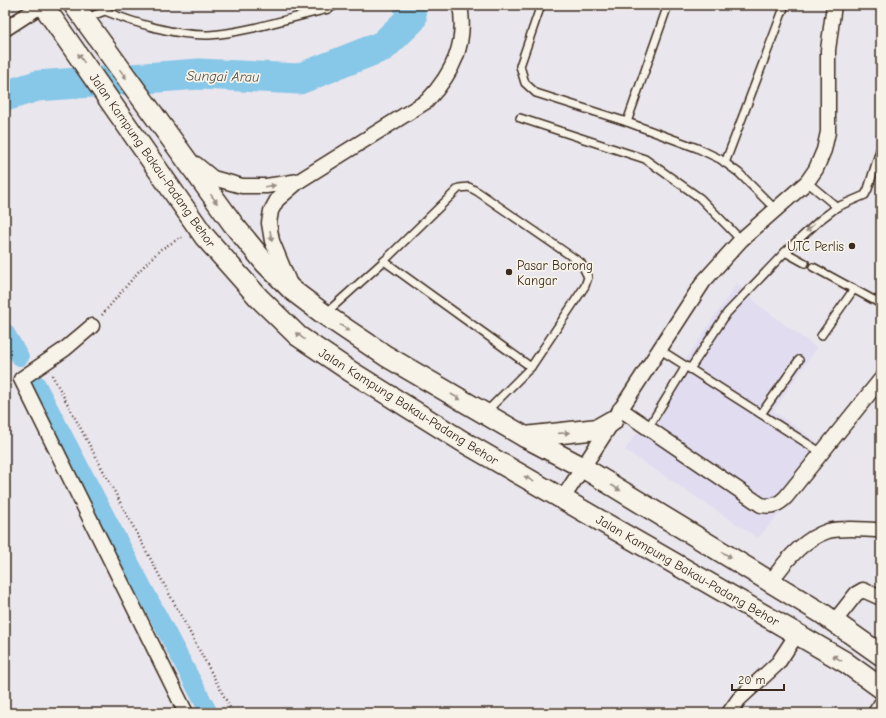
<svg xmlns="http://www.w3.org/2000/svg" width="886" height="718" font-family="'Comic Neue',sans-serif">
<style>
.built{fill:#e1dcf0}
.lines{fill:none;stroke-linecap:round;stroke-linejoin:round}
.canal{stroke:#87c7e8;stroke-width:18}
.river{stroke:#87c7e8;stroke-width:31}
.lane-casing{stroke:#3b2a1e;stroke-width:10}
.street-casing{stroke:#3b2a1e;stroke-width:17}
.secondary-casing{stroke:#3b2a1e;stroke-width:23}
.path{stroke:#3b2a1e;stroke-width:2.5;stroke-dasharray:1 3;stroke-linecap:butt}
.lane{stroke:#f7f3e8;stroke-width:7}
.street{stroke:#f7f3e8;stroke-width:14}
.secondary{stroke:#f7f3e8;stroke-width:20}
.oneway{fill:#998e83}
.poi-dot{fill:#3b2a1e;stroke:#f7f3e8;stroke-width:1.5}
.labels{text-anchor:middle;stroke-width:3.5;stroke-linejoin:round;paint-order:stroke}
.street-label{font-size:13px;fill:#3b2a1e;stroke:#f7f3e8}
.poi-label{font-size:13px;fill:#3b2a1e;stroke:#f7f3e8;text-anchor:end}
.water-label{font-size:14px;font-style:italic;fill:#4e5150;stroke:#f7f3e8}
</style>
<rect width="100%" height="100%" fill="#eae6ed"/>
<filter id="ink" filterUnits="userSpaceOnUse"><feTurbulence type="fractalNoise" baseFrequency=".025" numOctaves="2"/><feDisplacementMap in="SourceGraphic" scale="8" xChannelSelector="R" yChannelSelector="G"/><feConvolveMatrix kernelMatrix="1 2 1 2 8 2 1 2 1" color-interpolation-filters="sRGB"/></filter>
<g filter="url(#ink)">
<polygon class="built" points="737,283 761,307 817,348 773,411 833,453 758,538 625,450"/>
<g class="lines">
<g class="canal">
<polyline points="5,332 20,357"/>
<polyline points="36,383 209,713"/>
</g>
<polyline class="river" points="5,96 37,86 199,74 299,79 383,46 411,19 409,5"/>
<defs>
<g id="lane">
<polyline points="541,5 520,66 525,83 536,93 627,122 697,148 720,159 739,173 776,210"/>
<path d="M86,18L105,11C134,23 177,36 209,35C245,33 292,17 328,9L336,5"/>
<polyline points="520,118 645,159 700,198 741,240"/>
<polyline points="627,122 668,5"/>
<polyline points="725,163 785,5"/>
<polyline points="807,182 837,207"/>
<polyline points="785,252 805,263"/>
<polyline points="384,261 531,367"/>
<polyline points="813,267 881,304"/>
<polyline points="326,313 384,261 459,188 469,187 478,192 581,263 588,277 585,286 531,367 485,413"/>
<polyline points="821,336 854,289"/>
<polyline points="659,349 822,453"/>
<polyline points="690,369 727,313 785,252 820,220 837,207 865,195 868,189 881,147"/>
<polyline points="761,414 799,360"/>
<polyline points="648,428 686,366"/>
</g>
<g id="street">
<polyline points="5,29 42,5"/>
<polyline points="196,164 213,178 242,186 266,186 299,181"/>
<path d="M289,282L272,241L269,223L271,211L277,200L299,181L427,101C453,73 467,44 460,5"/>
<polyline points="92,326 65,349 21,379 186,713"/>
<path d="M620,409L761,505C772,507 778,505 786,497L881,379"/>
<polyline points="563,498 704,281 741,240 807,182 816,169 824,150 828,132 828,50 834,5"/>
<path d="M771,582C784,562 804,539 828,531C844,527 865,530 881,530"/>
<polyline points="834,622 856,594 863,590 881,598"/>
<polyline points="729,713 739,699 778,663 797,634"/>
<polyline points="875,713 881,704"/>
</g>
<g id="secondary">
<polyline points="43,5 204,236 259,298 298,336 350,371 462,441 797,634 845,662 881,688"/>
<polyline points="74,5 233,224 265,263 292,290 325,315 386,356 525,437 582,467 823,614 881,655"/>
<polyline points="525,437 598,429 612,421"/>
</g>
</defs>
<use href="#lane" class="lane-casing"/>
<use href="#street" class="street-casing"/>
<use href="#secondary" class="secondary-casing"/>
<g class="path">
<polyline points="102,315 139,271 161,249 182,237"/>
<polyline points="52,375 233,713"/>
</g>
<use href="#lane" class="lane"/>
<use href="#street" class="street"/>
<use href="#secondary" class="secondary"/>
</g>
<defs><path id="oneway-solid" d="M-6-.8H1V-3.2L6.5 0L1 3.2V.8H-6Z"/></defs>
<g class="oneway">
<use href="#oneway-solid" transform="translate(81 58) rotate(-125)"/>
<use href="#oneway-solid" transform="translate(123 74) rotate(54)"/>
<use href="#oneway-solid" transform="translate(270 186) rotate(-7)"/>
<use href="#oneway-solid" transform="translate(214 199) rotate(54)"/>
<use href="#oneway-solid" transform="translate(810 228) rotate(138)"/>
<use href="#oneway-solid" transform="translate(271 236) rotate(80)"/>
<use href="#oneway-solid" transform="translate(345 328) rotate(33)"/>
<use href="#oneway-solid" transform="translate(300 336) rotate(-142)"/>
<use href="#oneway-solid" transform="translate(456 397) rotate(30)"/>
<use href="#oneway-solid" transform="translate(564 433) rotate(-4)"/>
<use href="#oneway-solid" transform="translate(529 479) rotate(-150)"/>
<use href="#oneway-solid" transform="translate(616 488) rotate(31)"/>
<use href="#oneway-solid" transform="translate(727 555) rotate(31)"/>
<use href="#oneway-solid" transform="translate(837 658) rotate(-149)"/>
</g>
</g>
<g class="poi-dot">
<circle cx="852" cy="246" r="4"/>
<circle cx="509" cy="272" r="4"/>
</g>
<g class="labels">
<g class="street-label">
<text transform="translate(153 160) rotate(55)" y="5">Jalan Kampung Bakau-Padang Behor</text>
<text transform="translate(409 406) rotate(32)" y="5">Jalan Kampung Bakau-Padang Behor</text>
<text transform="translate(688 570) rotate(30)" y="5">Jalan Kampung Bakau-Padang Behor</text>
</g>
<g class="poi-label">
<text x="844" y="251">UTC Perlis</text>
<text x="517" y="270" text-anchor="start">Pasar Borong<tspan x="517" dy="15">Kangar</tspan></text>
</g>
<g class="water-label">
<text transform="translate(223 76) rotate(1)" y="5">Sungai Arau</text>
</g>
</g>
<rect width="886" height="718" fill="none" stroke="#f7f3e8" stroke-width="20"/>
<rect x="10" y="10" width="866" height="698" fill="none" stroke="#3b2a1e" stroke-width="1.5" filter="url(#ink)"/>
<path d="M732 684v6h52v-6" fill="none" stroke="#3b2a1e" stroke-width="2"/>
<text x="738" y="684" font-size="12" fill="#3b2a1e" stroke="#f7f3e8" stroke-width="3" paint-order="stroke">20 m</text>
</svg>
